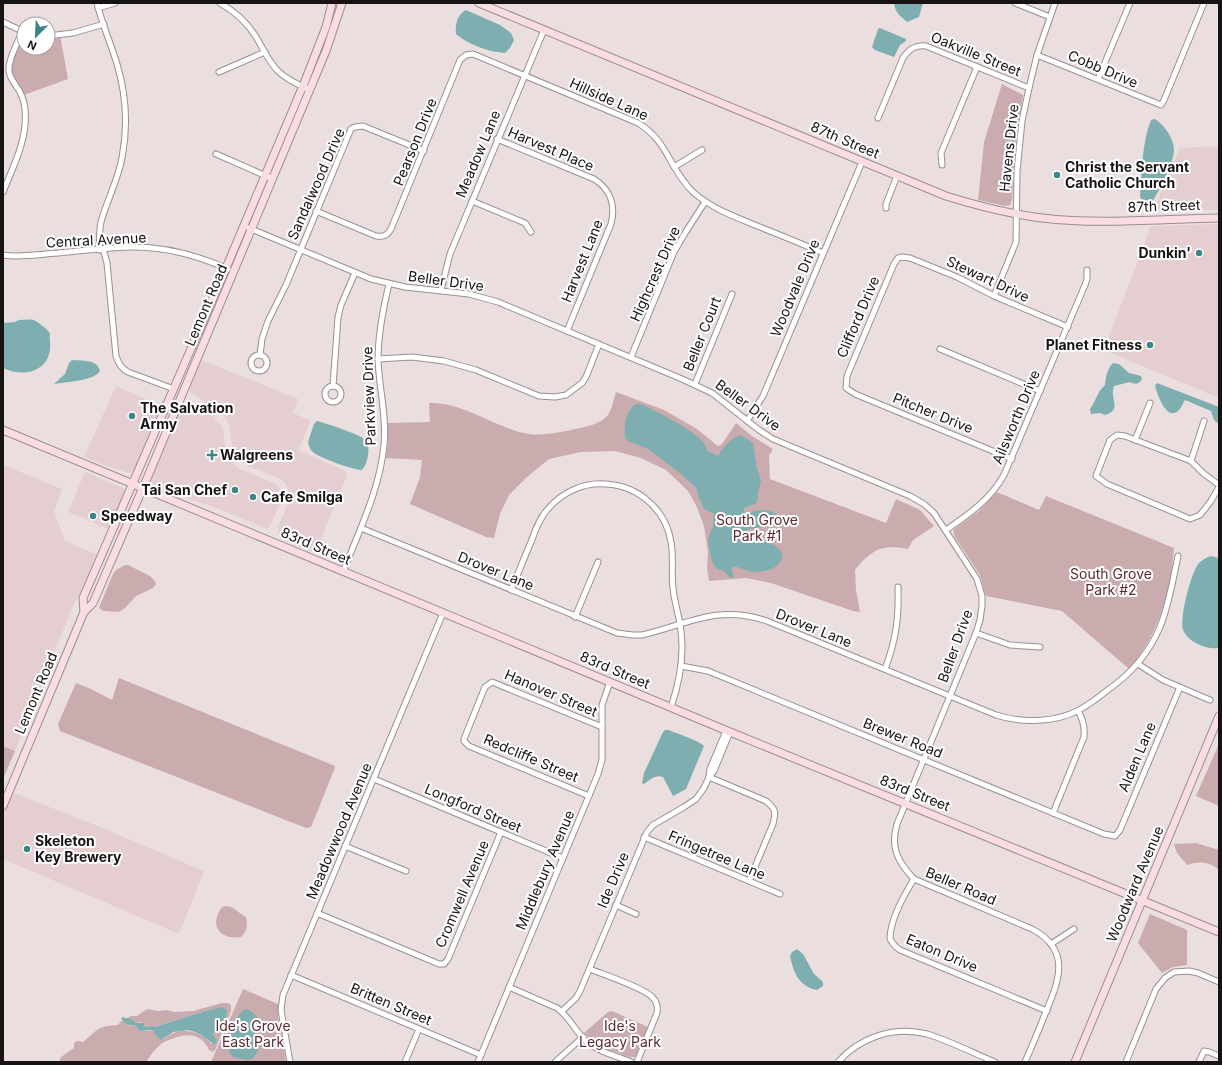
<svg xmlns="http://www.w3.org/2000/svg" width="1222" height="1065" font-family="Inter,sans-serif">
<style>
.built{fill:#e4ced0}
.green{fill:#caacaf}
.water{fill:#7eaeaf}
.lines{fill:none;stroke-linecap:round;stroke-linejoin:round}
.minor-casing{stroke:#9a8f90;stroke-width:7}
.secondary-casing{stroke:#9a8f90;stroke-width:9}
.minor{stroke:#fff;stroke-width:5}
.secondary{stroke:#fadce1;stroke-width:7}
.poi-dot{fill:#3d8587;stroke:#fff;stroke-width:1.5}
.labels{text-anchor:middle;stroke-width:4;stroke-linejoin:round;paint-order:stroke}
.street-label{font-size:14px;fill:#171213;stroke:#fff}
.poi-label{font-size:14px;font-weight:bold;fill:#171213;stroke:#fff;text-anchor:start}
.park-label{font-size:14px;fill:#5e2731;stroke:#fff}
</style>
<rect width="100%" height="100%" fill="#ebdedf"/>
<g class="built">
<polygon points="1219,146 1219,210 1154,209 1180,148"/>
<polygon points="1219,224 1219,398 1104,350 1151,226"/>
<polygon points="201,360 298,399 293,413 311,421 298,450 346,471 347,475 315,553 282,540 278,533 278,528 290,498 290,493 285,483 277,477 248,466 235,455 232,446 230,428 228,422 224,416 210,405 191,393 189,390"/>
<polygon points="116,386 154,403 162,402 135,469 133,471 129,473 107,466 84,457"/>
<polygon points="187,402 193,403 207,412 222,426 227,454 231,461 238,468 274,483 278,486 282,493 282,499 269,528 267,529 209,505 157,489 151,483 151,476 182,403"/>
<polygon points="3,465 62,489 54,511 65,541 98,555 89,576 71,610 15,751 3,746"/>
<polygon points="85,472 128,490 111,530 68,512"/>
<polygon points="9,792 19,795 100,827 204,871 179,934 3,859 3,806"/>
</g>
<g class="green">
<polygon points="24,32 24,48 48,48 48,36 60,35 68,79 21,96 12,80 10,62"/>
<polygon points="1002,84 1023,95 1015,145 1012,200 1010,205 1005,206 978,200 984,142"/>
<path d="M616,392L664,410L697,429L718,446L722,444L736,423L752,436L773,449L769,456L770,479L886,523L896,499L920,510L934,526L913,540L908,549C882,544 871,550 855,570L856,590L860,612L853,611L771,583L746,578L709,581L707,568L708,552L704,526L696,505L688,491L666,470L641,458L615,451L581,452L549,459L527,477L509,495L500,514L494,538L486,537L410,504L420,477L422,460L386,458L388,442V423L430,422L429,403C465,402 494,428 529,434C539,436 564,432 575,429C585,427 601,424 608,415C612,409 614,398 616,392Z"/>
<path d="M997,492L1039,510L1046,496L1174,548C1171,592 1158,636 1129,669L1062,611L986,596L980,575L955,537L953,530L979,511Z"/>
<polygon points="125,565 128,565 150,576 155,581 156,584 153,588 136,596 124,609 119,612 103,611 99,608 100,605 113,574 116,570"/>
<polygon points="119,678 335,766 334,770 311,827 306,828 60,731 58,724 76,683 91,689 112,700"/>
<polygon points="1219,744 1219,806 1196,796"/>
<polygon points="3,746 15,751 3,779"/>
<path d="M1196,843L1219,850V870C1209,861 1198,861 1187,865L1177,853L1174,844Z"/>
<path d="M226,906C235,907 238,913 246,917C248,925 247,931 241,937C219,940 209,925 222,907Z"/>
<polygon points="1150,914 1187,930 1187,965 1173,967 1162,973 1138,943"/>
<polygon points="243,989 278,1004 278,1016 286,1062 211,1062"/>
<path d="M222,1003H228L231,1005V1011L215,1050L213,1052L209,1050C202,1034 187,1032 172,1039C168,1040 163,1042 160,1045C155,1049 150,1056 146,1062H59L61,1057L74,1048V1043L77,1041L83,1042L98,1029L106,1026L118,1025L122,1020L130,1026L135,1025L140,1031H151L153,1030L164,1039C179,1025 199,1030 212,1044L215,1038L213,1034L221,1029L226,1020L219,1008L205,1011L155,1027L151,1026L145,1027L144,1025L140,1022L136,1023L128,1018L131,1016H137L147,1009L158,1011L166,1010L175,1012L193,1011Z"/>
<polygon points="612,1011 648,1027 638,1052 635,1057 629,1057 596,1044 584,1033 608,1012"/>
</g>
<g class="water">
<path d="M894,3H923L919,17L907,22C900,16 895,12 894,3Z"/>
<path d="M466,10L500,25L511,33L514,40L510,48L505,53C489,52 469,45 456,34C455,24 457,15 466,10Z"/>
<polygon points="880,28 906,39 906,41 900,45 894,57 875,50 872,47 878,29"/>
<path d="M1155,119C1164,125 1174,138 1174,150C1174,162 1159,192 1152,202L1146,203L1142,201L1140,196C1142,172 1142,142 1151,120Z"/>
<path d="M19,320C24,320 30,319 34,320C39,323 46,328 49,332C51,335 49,338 50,341C53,370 26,379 3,368V323L15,322Z"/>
<path d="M72,360C82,361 97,359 100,371C94,381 65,382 54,384L65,374L69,363Z"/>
<path d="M1113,363L1119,364L1129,373L1141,376L1142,379C1139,384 1136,385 1130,382L1114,386C1109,398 1123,410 1105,415L1100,413L1091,414L1090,409C1096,401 1097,392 1105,385C1106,377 1107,369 1113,363Z"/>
<path d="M1157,383L1219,407V424L1214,420L1211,411L1185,400C1183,403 1181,409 1178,411C1166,421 1157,393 1155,386Z"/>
<path d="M637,404L644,405C657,413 708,435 707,451L718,456C722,448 732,437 741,435L753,443L757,469L761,480L758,493V498L755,504L744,508V510L745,513H748C758,510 773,507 778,518L775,523L762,527L748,529L747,532L748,535C758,540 771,541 779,549C782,551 783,554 782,558C779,570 763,572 753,572C745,571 739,566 732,567V572L734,577L730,578L725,572L717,569L713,564L710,554L708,539L713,526L714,514L704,509L698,496L697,489L681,474L648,449L628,441L625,438C624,427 625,408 637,404Z"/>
<path d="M317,421C325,423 359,434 364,439C372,446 368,463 362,470C353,470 321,458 314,453C310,450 309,446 308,442L314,424Z"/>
<path d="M1211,556L1219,558V648C1208,650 1190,643 1184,632C1178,622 1190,577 1197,566C1200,561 1205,558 1211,556Z"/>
<path d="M665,730H668C676,733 700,741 704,746L686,789L673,796L663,777C656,774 649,780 644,784L642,783L644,773L663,732Z"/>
<path d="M797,949L803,954L814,974L823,982V986L817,990C799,986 794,974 790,956L792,952Z"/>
<path d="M222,1007L227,1010C227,1022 222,1027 213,1034L215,1038L217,1039L215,1045L201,1035L195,1032L188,1030L173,1032L161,1040L155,1034L153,1030L140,1031L135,1025C128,1026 125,1024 121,1018L123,1017L125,1018H130L136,1023H143L145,1027L152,1026L155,1027L205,1011Z"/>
<path d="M246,1009C255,1012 262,1020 258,1030C258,1032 257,1034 257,1036C257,1038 258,1040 258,1042C260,1049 256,1058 249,1060C244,1059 234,1059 231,1055C224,1047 236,1011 246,1009Z"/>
</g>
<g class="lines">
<defs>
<g id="minor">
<path d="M97,3C102,24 111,44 117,64C126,94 128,127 122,158C118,180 107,200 101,222C99,231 100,241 99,250"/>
<path d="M220,3C234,11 247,22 256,37C263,48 268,61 278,71C287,80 299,85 310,90"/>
<polyline points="1015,3 1050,17"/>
<polyline points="98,8 115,3"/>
<polyline points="3,22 24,32"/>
<polyline points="48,36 73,33 104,24"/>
<polyline points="1037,55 1161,105 1164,100 1204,3"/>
<polyline points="219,72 265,52"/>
<polyline points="1098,79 1130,3"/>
<path d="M878,118L903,58C909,49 915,45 926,46L1029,88"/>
<path d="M497,139L594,179C610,189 616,205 611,224L567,331"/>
<polyline points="216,154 273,179"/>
<polyline points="942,165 941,153 977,67"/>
<polyline points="674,167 702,150"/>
<path d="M3,192C14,165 28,138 25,109C24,101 21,92 16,86C14,82 11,79 10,75C5,65 18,42 22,32"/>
<polyline points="472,201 525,223 531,232"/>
<polyline points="886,208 886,204 897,176"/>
<path d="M316,211L376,236C383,237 387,236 391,229L460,60L466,55L473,54L638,123C669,142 669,169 693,192C711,208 733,216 755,225C777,234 800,243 823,253"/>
<path d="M249,228L371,279L405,287L469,294L498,302L682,379L712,393L759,430L773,439L910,496L924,504L934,513L977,579L982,596V606L980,620L976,633L897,824C890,848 898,862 914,879L1032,929C1072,950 1059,981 1045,1014C1039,1030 1032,1046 1025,1062"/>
<path d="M103,249L107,263L116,356C119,364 121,368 128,372L174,389"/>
<path d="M3,255C22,258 39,254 58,253C83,251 108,247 134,247C166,247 199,256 228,269"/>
<polyline points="441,290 450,254 544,30"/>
<polyline points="994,296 1016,242 1017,171 1022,121 1029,88 1037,55 1055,3"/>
<polyline points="940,349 1040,391"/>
<polyline points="260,355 262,339 268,321 286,285 351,129 355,127 363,126 424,151"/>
<circle cx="259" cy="363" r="8"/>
<polyline points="631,357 674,252 685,233 705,202"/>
<polyline points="378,359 412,357 444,361 476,370 539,396 555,397 566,395 582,383 586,377 599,344"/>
<polyline points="695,384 732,294"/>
<polyline points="333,386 338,317 341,305 355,273"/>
<circle cx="333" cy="394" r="8"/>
<polyline points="747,421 763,396 862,162"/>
<polyline points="1135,440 1150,403"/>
<polyline points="1012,459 855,394 846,388 847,376 894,264 898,258 902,257 910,258 957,277 994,296 1068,327"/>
<polyline points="1191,461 1204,421"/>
<polyline points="1219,485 1203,473 1191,461 1125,436 1117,435 1110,440 1096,476 1107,484 1190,519 1200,515 1211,501 1219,487"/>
<path d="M361,528L617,633L633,635H642C689,624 717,604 767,621L996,715C1021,723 1055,723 1079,710C1090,704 1099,697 1109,689C1132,673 1149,653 1160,627C1169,605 1173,579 1178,556"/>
<path d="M946,530C969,514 990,500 1004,475L1085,285L1087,279V270"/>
<path d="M343,572C359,531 380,489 384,445C387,416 379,388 378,360C378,334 383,309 389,284"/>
<path d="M511,590C518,574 524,558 531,542C535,531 539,519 547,510C562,492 584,482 606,484C639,486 666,510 671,542C674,557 671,573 673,588C674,600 678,612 680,624C685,652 680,681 671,707"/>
<polyline points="575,617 598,562"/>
<polyline points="976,633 1010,645 1040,647"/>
<polyline points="1138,664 1163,680 1210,700"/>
<polyline points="681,666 708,671 1104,834 1115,836 1120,830 1180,687"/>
<path d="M885,669C896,640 899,618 898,587"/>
<polyline points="710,776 714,771 730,732"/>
<path d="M709,777L766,801C776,809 776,812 773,824L749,881"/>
<polyline points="374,779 563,858"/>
<polyline points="589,796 469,746 464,741 464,739 485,687 492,682 602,727"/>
<path d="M1053,813L1084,737C1085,727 1083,719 1078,711"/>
<polyline points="644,837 780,894"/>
<polyline points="345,846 406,871"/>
<path d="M914,879C904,895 890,920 890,939L895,946L900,950L1047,1011"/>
<polyline points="616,905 636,914"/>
<polyline points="317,913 439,964 444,964 448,959 501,832"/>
<polyline points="1051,944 1074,929"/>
<path d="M590,969C602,974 647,989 653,998C657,1002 658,1007 657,1013L637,1062"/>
<polyline points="291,975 481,1055"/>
<path d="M509,987L557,1008C569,1016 575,1031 586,1041C598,1052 617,1056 631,1062"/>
<polyline points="562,1011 576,998 580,991 647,832 653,825 684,807 696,799 704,788 709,777 710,769 726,731"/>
<polyline points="290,1062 281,1010 283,995 443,613"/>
<polyline points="405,1062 419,1029"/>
<polyline points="478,1062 598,774 602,760 602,705 610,682"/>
<polyline points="555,1062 583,1037"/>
<path d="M838,1062C860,1037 894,1026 927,1034C950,1041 973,1053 995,1062"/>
<polyline points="1126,1062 1156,989 1165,978 1174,972 1189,971 1198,973 1219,982"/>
<polyline points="1199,1062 1204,1051 1209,1052 1219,1056"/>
</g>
<g id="secondary">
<path d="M479,3L946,196C978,206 1009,214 1042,218C1100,225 1160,219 1219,218"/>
<polyline points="3,430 730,732 1219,932"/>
<polyline points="84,612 83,598 226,268 305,81 326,27 332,3"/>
<polyline points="3,806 84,612 93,603 148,476 326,51 342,3"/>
<polyline points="1075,1062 1219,716"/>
</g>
</defs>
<use href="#minor" class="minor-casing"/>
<use href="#secondary" class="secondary-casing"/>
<use href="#minor" class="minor"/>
<use href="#secondary" class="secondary"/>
</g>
<g class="poi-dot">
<circle cx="1057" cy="175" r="4"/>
<circle cx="1199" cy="253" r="4"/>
<circle cx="1150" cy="345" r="4"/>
<circle cx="132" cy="416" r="4"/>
<path d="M210 449h4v4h4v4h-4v4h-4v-4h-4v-4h4z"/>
<circle cx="235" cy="490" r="4"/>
<circle cx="253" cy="497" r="4"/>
<circle cx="93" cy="516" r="4"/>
<circle cx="27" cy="849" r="4"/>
</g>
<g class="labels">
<g class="street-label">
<text transform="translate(976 54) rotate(22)" y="5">Oakville Street</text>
<text transform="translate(1103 69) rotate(23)" y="5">Cobb Drive</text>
<text transform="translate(609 99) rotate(24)" y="5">Hillside Lane</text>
<text transform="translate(845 140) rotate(23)" y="5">87th Street</text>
<text transform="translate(415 142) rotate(-68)" y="5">Pearson Drive</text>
<text transform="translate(1009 148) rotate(-84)" y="5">Havens Drive</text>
<text transform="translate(551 149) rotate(23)" y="5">Harvest Place</text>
<text transform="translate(478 154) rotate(-67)" y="5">Meadow Lane</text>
<text transform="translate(316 184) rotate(-66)" y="5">Sandalwood Drive</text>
<text transform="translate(1164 206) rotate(-2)" y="5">87th Street</text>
<text transform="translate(96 240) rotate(-3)" y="5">Central Avenue</text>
<text transform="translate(582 261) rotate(-68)" y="5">Harvest Lane</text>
<text transform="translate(655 274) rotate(-66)" y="5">Highcrest Drive</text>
<text transform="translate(988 279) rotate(25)" y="5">Stewart Drive</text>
<text transform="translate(446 281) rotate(8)" y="5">Beller Drive</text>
<text transform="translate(795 288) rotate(-67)" y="5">Woodvale Drive</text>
<text transform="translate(206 305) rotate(-67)" y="5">Lemont Road</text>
<text transform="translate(858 317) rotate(-67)" y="5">Clifford Drive</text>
<text transform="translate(702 334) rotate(-68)" y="5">Beller Court</text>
<text transform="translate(369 396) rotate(-92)" y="5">Parkview Drive</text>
<text transform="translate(748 405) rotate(36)" y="5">Beller Drive</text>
<text transform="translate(933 413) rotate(22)" y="5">Pitcher Drive</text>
<text transform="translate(1016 417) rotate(-67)" y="5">Ailsworth Drive</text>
<text transform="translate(316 546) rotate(23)" y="5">83rd Street</text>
<text transform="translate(496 571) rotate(22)" y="5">Drover Lane</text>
<text transform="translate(814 628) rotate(22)" y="5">Drover Lane</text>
<text transform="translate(955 646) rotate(-70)" y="5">Beller Drive</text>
<text transform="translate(615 670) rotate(23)" y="5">83rd Street</text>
<text transform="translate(36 693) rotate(-67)" y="5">Lemont Road</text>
<text transform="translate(551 693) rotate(23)" y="5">Hanover Street</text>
<text transform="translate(903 738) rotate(22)" y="5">Brewer Road</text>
<text transform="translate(1137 757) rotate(-67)" y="5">Alden Lane</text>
<text transform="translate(531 758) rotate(23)" y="5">Redcliffe Street</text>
<text transform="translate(915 793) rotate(22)" y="5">83rd Street</text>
<text transform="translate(473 808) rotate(23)" y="5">Longford Street</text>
<text transform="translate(339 831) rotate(-67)" y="5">Meadowwood Avenue</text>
<text transform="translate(717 855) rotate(23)" y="5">Fringetree Lane</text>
<text transform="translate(545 870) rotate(-67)" y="5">Middlebury Avenue</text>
<text transform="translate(613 880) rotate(-67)" y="5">Ide Drive</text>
<text transform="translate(1135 884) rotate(-67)" y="5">Woodward Avenue</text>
<text transform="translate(961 886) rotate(23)" y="5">Beller Road</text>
<text transform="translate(462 894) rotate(-67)" y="5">Cromwell Avenue</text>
<text transform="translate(942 953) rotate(23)" y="5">Eaton Drive</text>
<text transform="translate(391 1004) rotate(23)" y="5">Britten Street</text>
</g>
<g class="poi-label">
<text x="1065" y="172">Christ the Servant<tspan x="1065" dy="16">Catholic Church</tspan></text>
<text x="1191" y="258" text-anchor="end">Dunkin'</text>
<text x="1142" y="350" text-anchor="end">Planet Fitness</text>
<text x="140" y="413">The Salvation<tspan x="140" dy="16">Army</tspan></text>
<text x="220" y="460">Walgreens</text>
<text x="227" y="495" text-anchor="end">Tai San Chef</text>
<text x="261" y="502">Cafe Smilga</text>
<text x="101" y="521">Speedway</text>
<text x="35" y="846">Skeleton<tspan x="35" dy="16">Key Brewery</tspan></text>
</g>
<g class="park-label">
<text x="757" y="525">South Grove<tspan x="757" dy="16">Park #1</tspan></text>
<text x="1111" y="579">South Grove<tspan x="1111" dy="16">Park #2</tspan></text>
<text x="253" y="1031">Ide's Grove<tspan x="253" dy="16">East Park</tspan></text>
<text x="620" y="1031">Ide's<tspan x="620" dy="16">Legacy Park</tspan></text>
</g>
</g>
<rect width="1222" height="1065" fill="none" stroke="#171213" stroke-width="8"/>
<g transform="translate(36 36) rotate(204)"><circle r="19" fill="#ffffff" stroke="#a2a0a1"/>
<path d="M0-3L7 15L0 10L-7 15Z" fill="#3d8587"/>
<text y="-6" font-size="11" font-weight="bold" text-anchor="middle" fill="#171213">N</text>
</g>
</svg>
